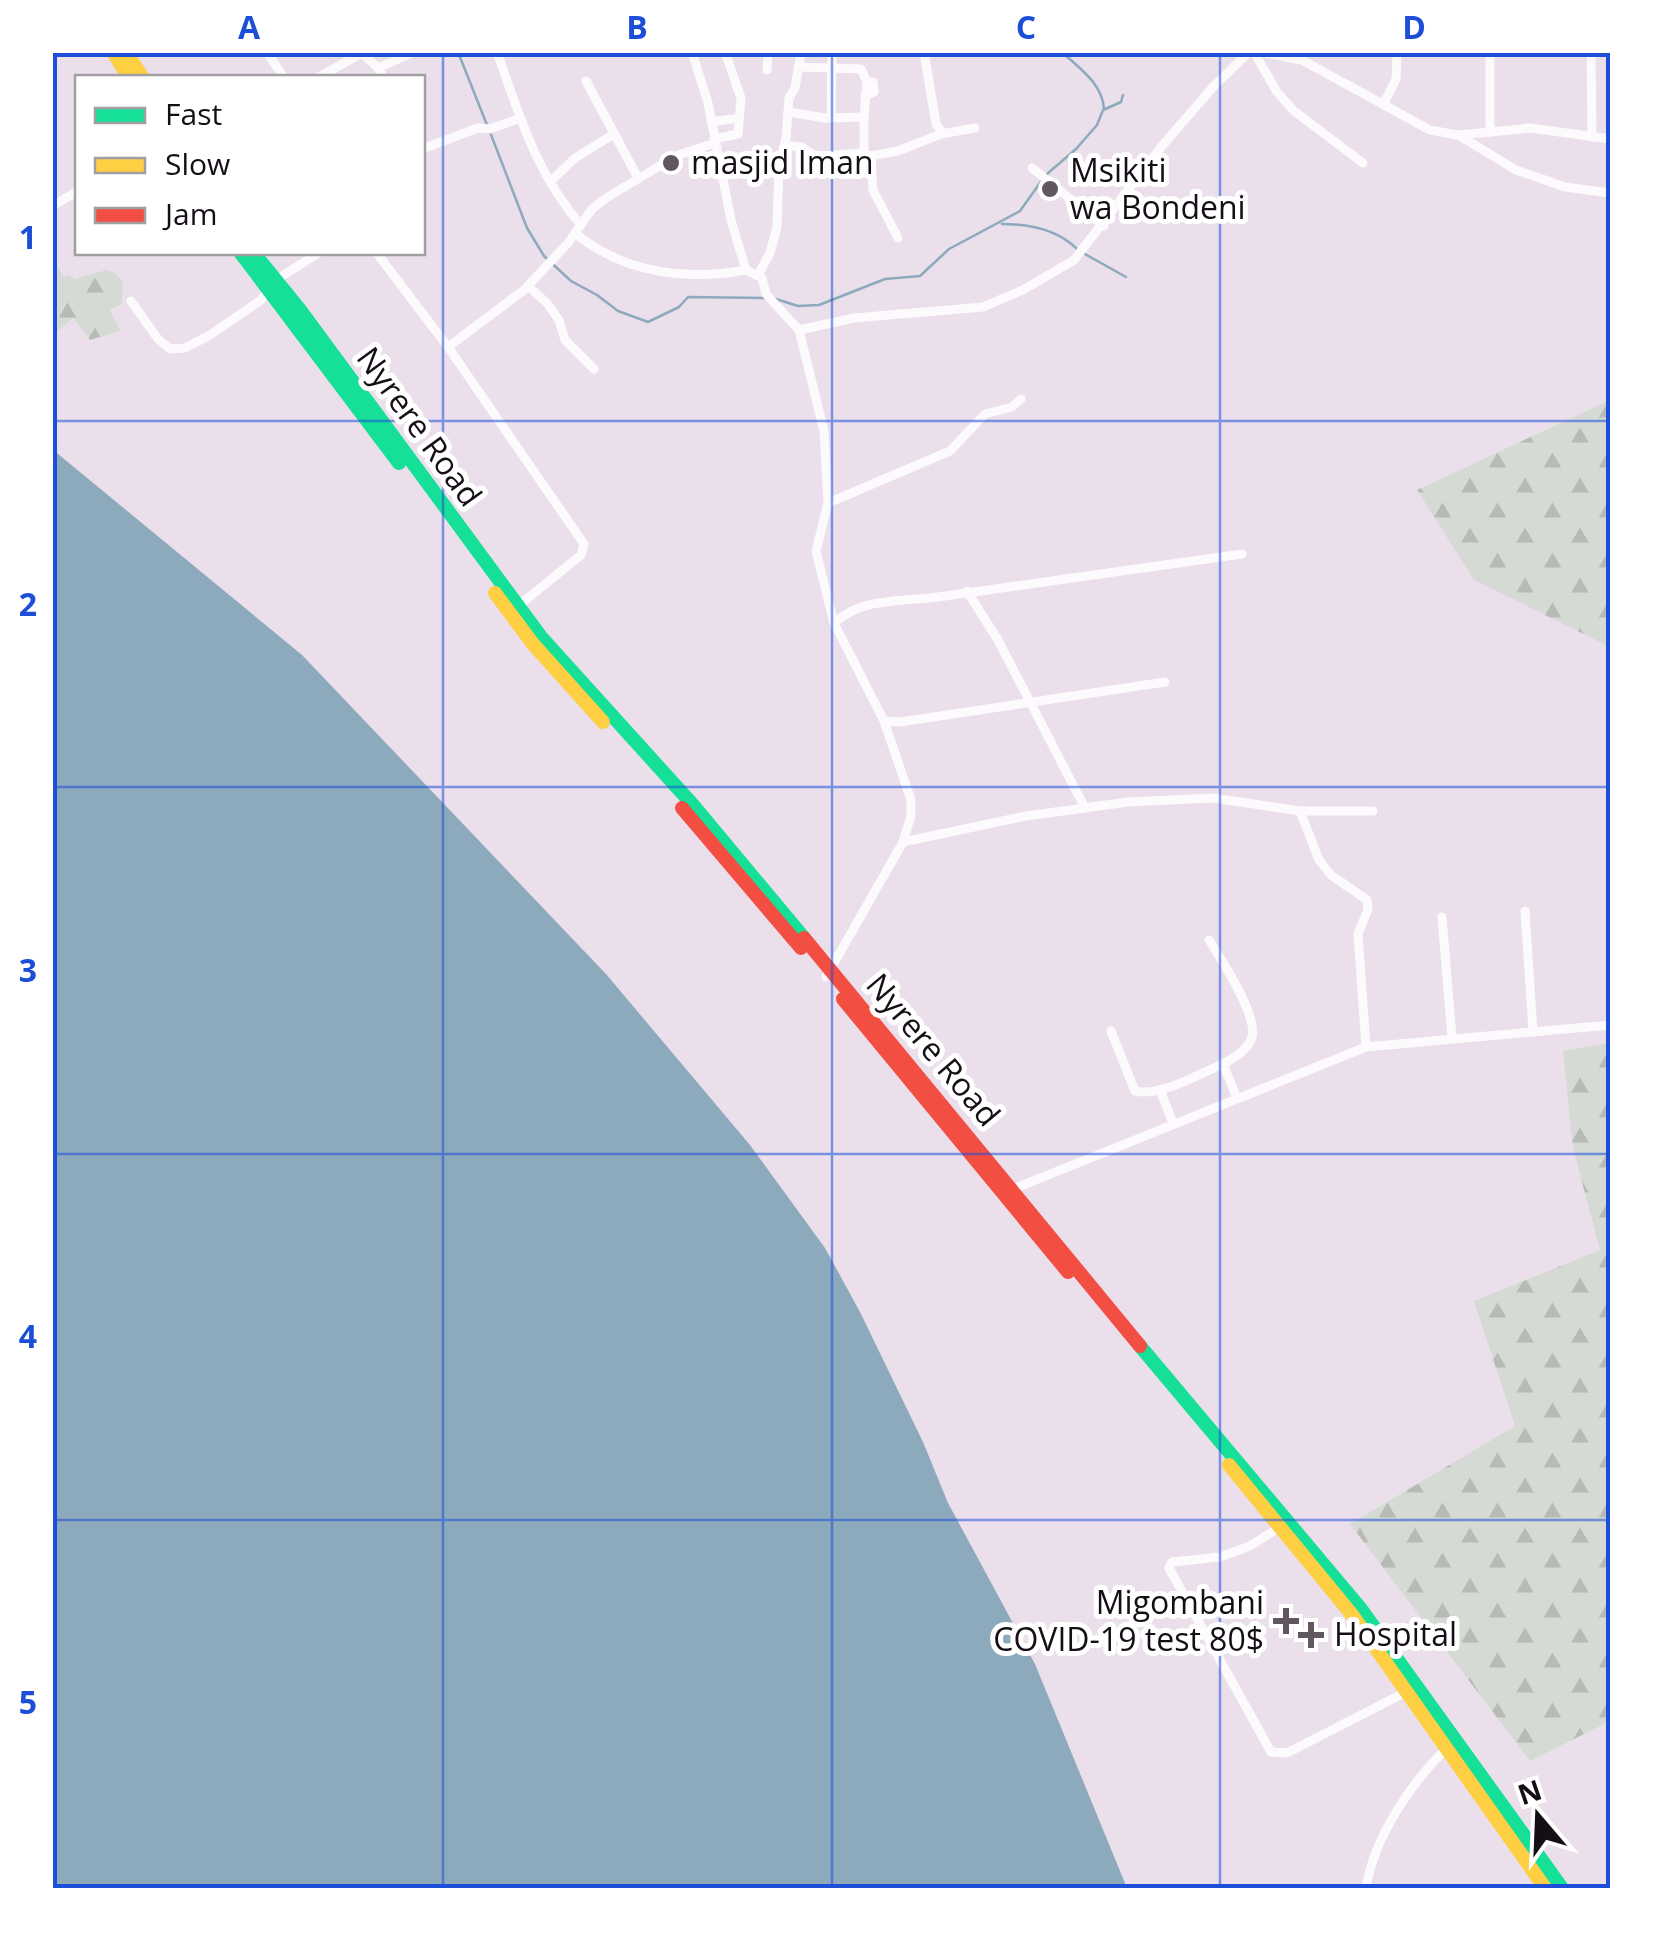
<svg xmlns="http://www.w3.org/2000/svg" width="1663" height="1941" font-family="'Open Sans',sans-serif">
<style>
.forest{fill:url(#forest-firs)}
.water{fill:#8daabd}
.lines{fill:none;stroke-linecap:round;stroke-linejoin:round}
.stream{stroke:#8daabd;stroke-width:2.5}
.street{stroke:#fcfafc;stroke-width:9}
.fast{stroke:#16e098;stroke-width:14}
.slow{stroke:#ffcf43;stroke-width:14}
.jam{stroke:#f24e42;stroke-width:14}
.grid{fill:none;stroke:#1d4ed8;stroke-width:2.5;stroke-opacity:0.55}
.poi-dot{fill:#605761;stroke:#fff;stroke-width:4}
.labels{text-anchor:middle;stroke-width:10;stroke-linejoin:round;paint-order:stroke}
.poi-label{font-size:32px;fill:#150e16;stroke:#fff;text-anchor:start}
.street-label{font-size:32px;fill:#150e16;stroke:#fff}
.neatline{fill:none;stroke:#1d4ed8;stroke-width:4}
.grid-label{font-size:32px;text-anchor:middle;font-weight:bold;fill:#1d4ed8}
</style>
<defs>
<pattern id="forest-firs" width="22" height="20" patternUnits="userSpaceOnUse" patternTransform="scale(2.5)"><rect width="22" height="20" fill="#d5dbd4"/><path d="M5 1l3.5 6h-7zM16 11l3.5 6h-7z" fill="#b6bbb5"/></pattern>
</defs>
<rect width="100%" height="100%" fill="#eadfeb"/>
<g class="forest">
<path d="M54,261L64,277L69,275L75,279L106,270C126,275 123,287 122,304L110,310L120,331L90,340L73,318L53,335Z"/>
<polygon points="1610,400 1610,647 1474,580 1417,490"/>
<polygon points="1610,1043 1610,1721 1530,1761 1350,1524 1515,1426 1474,1301 1600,1250 1573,1148 1563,1051"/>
</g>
<polygon class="water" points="52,449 302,655 606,974 750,1145 825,1248 860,1312 923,1442 948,1503 1035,1664 1127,1888 53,1888"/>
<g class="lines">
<g class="stream">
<polyline points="458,52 487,125"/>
<path d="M1062,52C1080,69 1102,83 1104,109"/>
<polyline points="490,132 527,228 544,256 571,281 597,295 618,311 648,322 679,307 688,297 765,298"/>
<polyline points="1047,174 1076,149 1097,125 1103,110 1121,102 1123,95"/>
<path d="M1002,224C1029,224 1057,229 1077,249"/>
<polyline points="1083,253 1126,277"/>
<polyline points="773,298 798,306 819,305 885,279 920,276 949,249 1020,211 1042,180"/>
</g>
<g class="street">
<polyline points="267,52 284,78"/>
<path d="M497,52C519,114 536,174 581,225"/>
<polyline points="692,52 708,103 731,220 746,270 762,278 766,294 799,330 824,431 828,503 816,551 834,623 884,721 911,800 911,816 903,842 826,977"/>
<polyline points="924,52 936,124 943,134"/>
<polyline points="1254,52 1277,92 1294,111 1363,163"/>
<polyline points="1260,52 1302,60 1430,130 1457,135 1490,132 1490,52"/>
<polyline points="1591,52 1592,137"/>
<polyline points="798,67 861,69 867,82"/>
<polyline points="767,70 768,52"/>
<polyline points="317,78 362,53 378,68"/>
<polyline points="384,78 378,68 414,52"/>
<polyline points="586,81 638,178"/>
<polyline points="1384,103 1396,79 1397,52"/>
<polyline points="788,112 825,118 864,117 864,152 871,158 873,190 898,238"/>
<polyline points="864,117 867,82 873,82 874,92 865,96"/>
<polyline points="831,118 832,52"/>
<polyline points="711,122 739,118"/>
<polyline points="1490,132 1530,128 1610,139"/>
<polyline points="1460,136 1516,170 1565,187 1610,193"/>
<polyline points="714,139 738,134 741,98 725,52"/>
<polyline points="785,145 802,147 815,156 864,153"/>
<polyline points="422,149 478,128 490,129 518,119"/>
<polyline points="870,156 898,151 941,134 975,128"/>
<polyline points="1032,168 1104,226"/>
<polyline points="551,181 575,158 614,134"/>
<polyline points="52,206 78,191"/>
<path d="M575,233C623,273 686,281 746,270"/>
<polyline points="376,252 448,347 584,544 581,555 517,607"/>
<polyline points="758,275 770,253 777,227 779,167 786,138 789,98 795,88 801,52"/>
<polyline points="528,286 547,303 559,320 565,340 594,369"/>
<polyline points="131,301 158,339 170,349 185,348 210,335 261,300 276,280 320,252"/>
<polyline points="799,330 854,318 983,307 1023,290 1074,260 1162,146 1213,87 1249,52"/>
<polyline points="448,347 524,290 568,243 592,209 606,198 678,155 715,143"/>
<polyline points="828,503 950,451 985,414 1012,407 1021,399"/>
<polyline points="967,591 998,640 1085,808"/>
<path d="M834,623C861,599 896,601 931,598L1242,554"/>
<polyline points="884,721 900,722 1165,682"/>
<polyline points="1300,811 1319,860 1331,875 1367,900 1368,909 1358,934 1366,1047"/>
<polyline points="903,842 1026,816 1128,802 1213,798 1300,811 1373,811"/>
<polyline points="1525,911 1533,1032"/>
<polyline points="1442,917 1452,1037"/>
<path d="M1209,940C1221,959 1258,1015 1252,1037C1249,1049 1234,1058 1223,1064L1237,1098"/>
<path d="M1111,1031L1135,1091C1162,1097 1198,1074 1223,1064"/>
<polyline points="1160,1090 1173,1123"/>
<polyline points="1013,1189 1366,1047 1610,1025"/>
<polyline points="1283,1525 1250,1546 1220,1557 1172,1562 1169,1568 1271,1752 1287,1753 1406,1692"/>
<path d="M1366,1888C1374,1837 1412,1781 1449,1746"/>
</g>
<g class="fast">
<polyline points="240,252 399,463"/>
<polyline points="253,252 300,310 541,637 693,805 804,938"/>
<polyline points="1140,1346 1361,1609 1562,1888"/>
</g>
<g class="slow">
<polyline points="113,52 129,78"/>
<polyline points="126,52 143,78"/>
<polyline points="495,593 533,644 603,722"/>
<polyline points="1229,1465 1353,1616 1545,1888"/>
</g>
<g class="jam">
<polyline points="682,808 801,948"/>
<polyline points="804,938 1140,1346"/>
<polyline points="843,999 1068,1272"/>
</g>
</g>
<path class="grid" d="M443,52V1888M832,52V1888M1220,52V1888M52,421H1610M52,787H1610M52,1154H1610M52,1520H1610"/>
<g class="poi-dot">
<circle cx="671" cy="163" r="10"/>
<circle cx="1050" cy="189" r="10"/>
<path d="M1281 1606h10v10h10v10h-10v10h-10v-10h-10v-10h10z"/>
<path d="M1306 1620h10v10h10v10h-10v10h-10v-10h-10v-10h10z"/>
</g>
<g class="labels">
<g class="poi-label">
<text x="691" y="174">masjid Iman</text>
<text x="1070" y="182">Msikiti<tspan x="1070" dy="37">wa Bondeni</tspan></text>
<text x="1264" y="1614" text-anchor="end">Migombani<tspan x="1264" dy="37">COVID-19 test 80$</tspan></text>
<text x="1334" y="1646">Hospital</text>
</g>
<g class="street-label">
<text transform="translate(419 427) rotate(54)" y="11">Nyrere Road</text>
<text transform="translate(933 1050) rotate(50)" y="11">Nyrere Road</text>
</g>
</g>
<rect width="1663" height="1941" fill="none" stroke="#ffffff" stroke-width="110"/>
<rect x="75" y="75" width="350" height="180" fill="#ffffff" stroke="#a19fa2" stroke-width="2.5"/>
<rect x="95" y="108" width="50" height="15" fill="#16e098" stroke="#a19fa2" stroke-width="2.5"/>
<text x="165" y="125" font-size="30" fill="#150e16">Fast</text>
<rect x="95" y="158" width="50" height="15" fill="#ffcf43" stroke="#a19fa2" stroke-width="2.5"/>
<text x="165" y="175" font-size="30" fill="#150e16">Slow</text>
<rect x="95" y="208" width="50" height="15" fill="#f24e42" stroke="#a19fa2" stroke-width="2.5"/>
<text x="165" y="225" font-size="30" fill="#150e16">Jam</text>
<g transform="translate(1538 1816) rotate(341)" stroke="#ffffff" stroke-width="8" paint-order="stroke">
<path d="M0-8L18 38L0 25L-18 38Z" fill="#150e16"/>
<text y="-15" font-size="28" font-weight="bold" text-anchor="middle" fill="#150e16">N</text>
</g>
<rect x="55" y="55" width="1553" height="1831" class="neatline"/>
<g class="grid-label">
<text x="249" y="39">A</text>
<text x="637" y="39">B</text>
<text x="1026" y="39">C</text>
<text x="1414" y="39">D</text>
<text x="28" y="249">1</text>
<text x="28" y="616">2</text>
<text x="28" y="982">3</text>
<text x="28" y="1348">4</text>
<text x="28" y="1714">5</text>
</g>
</svg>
